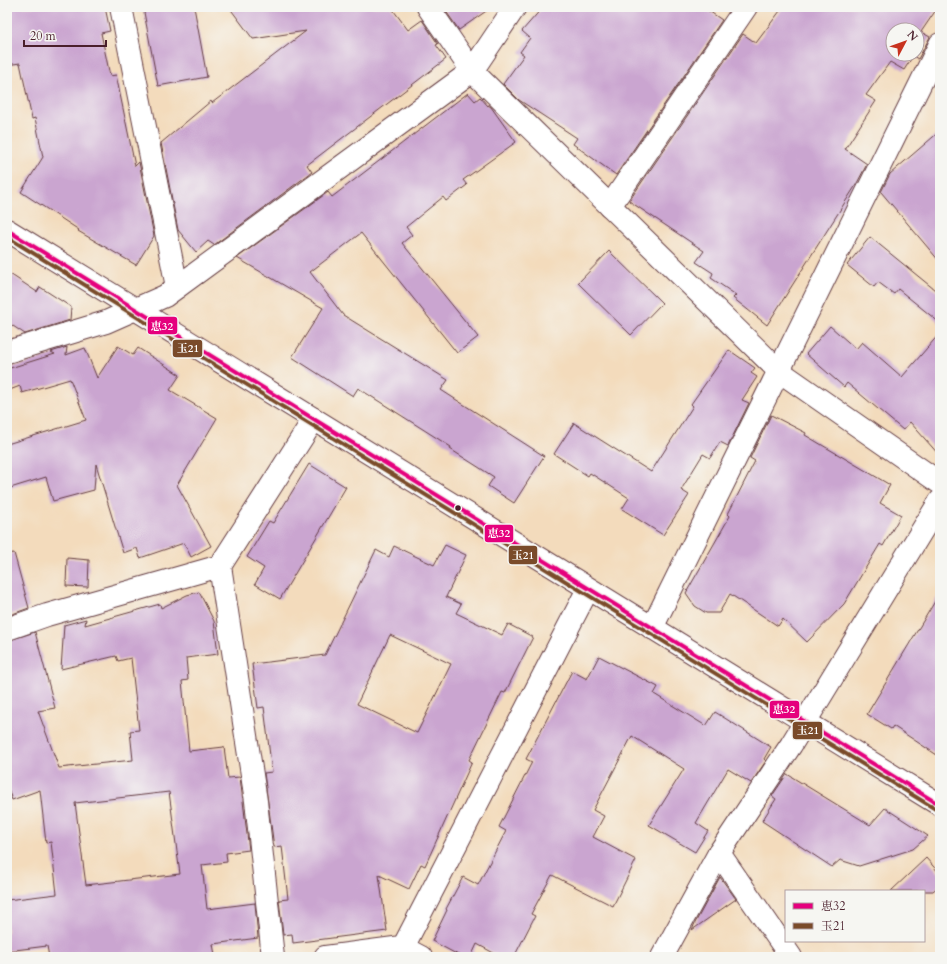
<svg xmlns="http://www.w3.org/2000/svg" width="947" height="964" font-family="Cardo,'Noto Serif JP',serif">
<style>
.building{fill:#caa5d0;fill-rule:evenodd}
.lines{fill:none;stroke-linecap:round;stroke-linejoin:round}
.street-casing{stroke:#633b41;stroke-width:24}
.secondary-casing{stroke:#633b41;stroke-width:24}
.street{stroke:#fff;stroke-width:22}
.secondary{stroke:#fff;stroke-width:22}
.bus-1-casing{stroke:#f6f6f2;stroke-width:7}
.bus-2-casing{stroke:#f6f6f2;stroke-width:7}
.bus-1{stroke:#e5007d;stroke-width:4}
.bus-2{stroke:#7a4b2a;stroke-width:4}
.bus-dot{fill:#4a1f2b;stroke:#f6f6f2;stroke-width:1.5}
.line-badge{stroke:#f6f6f2;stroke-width:1.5}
.badge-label{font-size:11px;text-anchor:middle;font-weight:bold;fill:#fff}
</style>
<rect width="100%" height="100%" fill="#f6f6f2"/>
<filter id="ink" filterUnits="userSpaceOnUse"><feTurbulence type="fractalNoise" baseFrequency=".025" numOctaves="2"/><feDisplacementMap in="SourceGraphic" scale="8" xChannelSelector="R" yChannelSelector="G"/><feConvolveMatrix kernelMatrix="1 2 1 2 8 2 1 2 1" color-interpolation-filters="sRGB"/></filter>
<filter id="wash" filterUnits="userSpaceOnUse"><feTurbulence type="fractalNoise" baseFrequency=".012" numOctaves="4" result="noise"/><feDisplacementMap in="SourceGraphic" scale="16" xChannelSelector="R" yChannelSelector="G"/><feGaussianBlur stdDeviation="0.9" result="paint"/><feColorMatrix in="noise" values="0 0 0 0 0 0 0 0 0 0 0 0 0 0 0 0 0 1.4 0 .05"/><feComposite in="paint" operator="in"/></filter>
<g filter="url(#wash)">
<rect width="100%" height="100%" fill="#f3dbbc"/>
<g id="blocks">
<g class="building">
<polygon points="7,7 105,7 110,31 101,33 110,76 116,75 135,166 139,162 154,236 136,265 78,231 79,230 21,192 43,157 35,118 32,119 20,63 7,65"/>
<polygon points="143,7 194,7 207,77 158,86"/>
<polygon points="229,7 391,7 408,30 422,20 438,44 436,45 446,59 307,165 312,172 214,245 208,241 196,252 178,230 161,143 211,101 212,103 306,31 253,39"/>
<polygon points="443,7 492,7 459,30"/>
<polygon points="543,7 703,7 722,20 616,175 573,144 577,138 519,100 503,84 524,55 520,52 530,38 522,31"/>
<path d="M783,7H938L921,32L930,37L918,59L913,56L904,70L890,62L866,95L876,101L845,149L867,164L856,185L767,325L733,298L736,295L711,278L713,273L696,262L704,251L629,201L743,34L756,43ZM893,30H917V54H893Z"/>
<polygon points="468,93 475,101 480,97 488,106 488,105 491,107 516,142 463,180 467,185 446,201 443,197 406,227 412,235 402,243 478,337 457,353 361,233 310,272 343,315 448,380 441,390 544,456 514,503 488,486 494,477 450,449 451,447 358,388 353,396 292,357 323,308 237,258 328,192 332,197"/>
<polygon points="940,131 940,262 881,192 890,174"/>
<polygon points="870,237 940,294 940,323 898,289 894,294 878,282 874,287 847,265"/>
<polygon points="609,251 662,303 631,335 578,283"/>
<polygon points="7,272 37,292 40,287 71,307 70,320 25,334 7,322"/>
<polygon points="830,326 856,349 862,342 902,377 940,333 940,456 910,422 903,430 847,383 844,387 806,354"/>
<polygon points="118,346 133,355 138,348 180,375 170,390 217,418 177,485 211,546 191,557 184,543 140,558 137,548 123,553 96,464 94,490 53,501 46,477 7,489 7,444 86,420 70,379 22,393 20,386 7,391 7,369 55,354 51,352 67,347 66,355 85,348 97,378"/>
<polygon points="729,350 755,368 751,373 757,377 742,400 749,403 728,446 720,442 710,458 703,454 681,490 689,495 663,535 622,509 629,498 590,473 588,476 554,454 574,423 651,472 693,406 691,404"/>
<polygon points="771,415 806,433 805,435 890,485 880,503 901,515 883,546 880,544 844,604 807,642 783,619 778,626 730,594 719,613 706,613 695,606 686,593 730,516 728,514 755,461 750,458"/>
<polygon points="309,464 346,487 280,599 255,584 264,568 247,557 269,521 273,523"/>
<path d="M445,545L466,555L446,597L461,604L456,613L502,635L508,624L533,637L505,693L502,692L469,760L472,762L425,866L421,864L409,889L379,875L387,931L293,943L292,934L283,935L279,900L288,899L282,846L274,847L264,773L272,772L264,707L258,708L252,664L325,655L376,550L389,557L394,546L434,565ZM390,635L451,664L417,733L357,704Z"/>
<polygon points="14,553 29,608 7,616 7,554"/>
<polygon points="67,558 89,560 88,587 66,586"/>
<path d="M199,592L214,621L218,654L186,658L188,680L182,681L189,751L224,747L228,778L240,777L249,850L226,853L227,862L202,865L207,909L255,903L258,938L213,944L215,955L201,957H49L47,946L7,951V900L57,894L51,842L46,843L40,790L12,800L7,786V641L35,632L55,708L38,711L59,768L133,760L130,731L139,730L131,658L118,661L116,656L61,669L64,625L86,619L85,625L160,604L161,608L187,595ZM169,792L180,874L86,885L75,803Z"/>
<polygon points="940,593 940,757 893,726 891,729 867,714"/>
<polygon points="599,656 658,687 654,694 706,726 715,712 771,747 764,759 766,761 751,783 728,769 696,823 708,831 695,852 649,825 684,769 632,736 593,810 604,816 593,837 636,860 613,906 552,875 531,914 535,916 514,957 501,957 477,944 471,957 462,957 432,941 447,910 446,909 463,877 478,885 506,831 499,827 532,762 526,759 572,671 587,679"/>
<polygon points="787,774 870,825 885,808 928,836 913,849 859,866 840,860 832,867 762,821 776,799 772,796"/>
<polygon points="926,858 940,874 940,885 933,891 891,891"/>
<polygon points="720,877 736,899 692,930 695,923"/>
</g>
</g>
</g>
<g filter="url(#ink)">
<use href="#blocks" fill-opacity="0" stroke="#633b41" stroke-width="1"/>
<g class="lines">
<defs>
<g id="street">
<polyline points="121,7 177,287"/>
<polyline points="428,7 472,71 779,371 940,483"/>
<polyline points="610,206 746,7"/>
<polyline points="7,352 106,322 165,296 472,71 515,7"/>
<polyline points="652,628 940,44"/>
<polyline points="7,629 47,615 220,566"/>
<polyline points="719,853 791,957"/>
<polyline points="273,957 256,801 220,566 314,419"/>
<polyline points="325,957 402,947 421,957"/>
<polyline points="398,957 588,589"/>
<polyline points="662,957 719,853 791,745 940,501"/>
</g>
<polyline id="secondary" points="7,230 940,805"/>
</defs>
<use href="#street" class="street-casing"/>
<use href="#secondary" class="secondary-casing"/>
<use href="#street" class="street"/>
<use href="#secondary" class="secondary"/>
<defs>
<polyline id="bus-1" points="7,230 940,805"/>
<polyline id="bus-2" points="7,237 937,810"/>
</defs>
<use href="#bus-1" class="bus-1-casing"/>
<use href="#bus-2" class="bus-2-casing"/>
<use href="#bus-1" class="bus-1"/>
<use href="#bus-2" class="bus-2"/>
</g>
</g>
<circle class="bus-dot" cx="458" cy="508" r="3.5"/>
<g class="line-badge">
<rect x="147" y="316" width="31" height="19" rx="4" fill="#e5007d"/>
<rect x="172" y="339" width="31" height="19" rx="4" fill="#7a4b2a"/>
<rect x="484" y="524" width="30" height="19" rx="4" fill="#e5007d"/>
<rect x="508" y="545" width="30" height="20" rx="4" fill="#7a4b2a"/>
<rect x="769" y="700" width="31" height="19" rx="4" fill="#e5007d"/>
<rect x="792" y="721" width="31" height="19" rx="4" fill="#7a4b2a"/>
</g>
<g class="badge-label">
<text x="162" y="330">恵32</text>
<text x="188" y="352">玉21</text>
<text x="499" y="537">恵32</text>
<text x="523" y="559">玉21</text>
<text x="784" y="713">恵32</text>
<text x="808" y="734">玉21</text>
</g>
<rect width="947" height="964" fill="none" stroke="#f6f6f2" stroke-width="24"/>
<rect x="785" y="890" width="140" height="52" fill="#f6f6f2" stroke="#b1a0a2"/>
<rect x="793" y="903" width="20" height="6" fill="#e5007d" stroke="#b1a0a2"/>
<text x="821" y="910" font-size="12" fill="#4a1f2b">恵32</text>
<rect x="793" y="923" width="20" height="6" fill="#7a4b2a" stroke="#b1a0a2"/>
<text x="821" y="930" font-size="12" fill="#4a1f2b">玉21</text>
<g transform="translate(905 42) rotate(49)"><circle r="19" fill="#f6f6f2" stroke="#b1a0a2"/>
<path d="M0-3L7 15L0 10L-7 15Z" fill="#c8321e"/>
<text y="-6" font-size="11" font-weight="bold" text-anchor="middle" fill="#4a1f2b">N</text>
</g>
<path d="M24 40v6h82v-6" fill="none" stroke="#4a1f2b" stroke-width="2"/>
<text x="30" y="40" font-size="12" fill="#4a1f2b" stroke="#f6f6f2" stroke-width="3" paint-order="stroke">20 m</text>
</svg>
